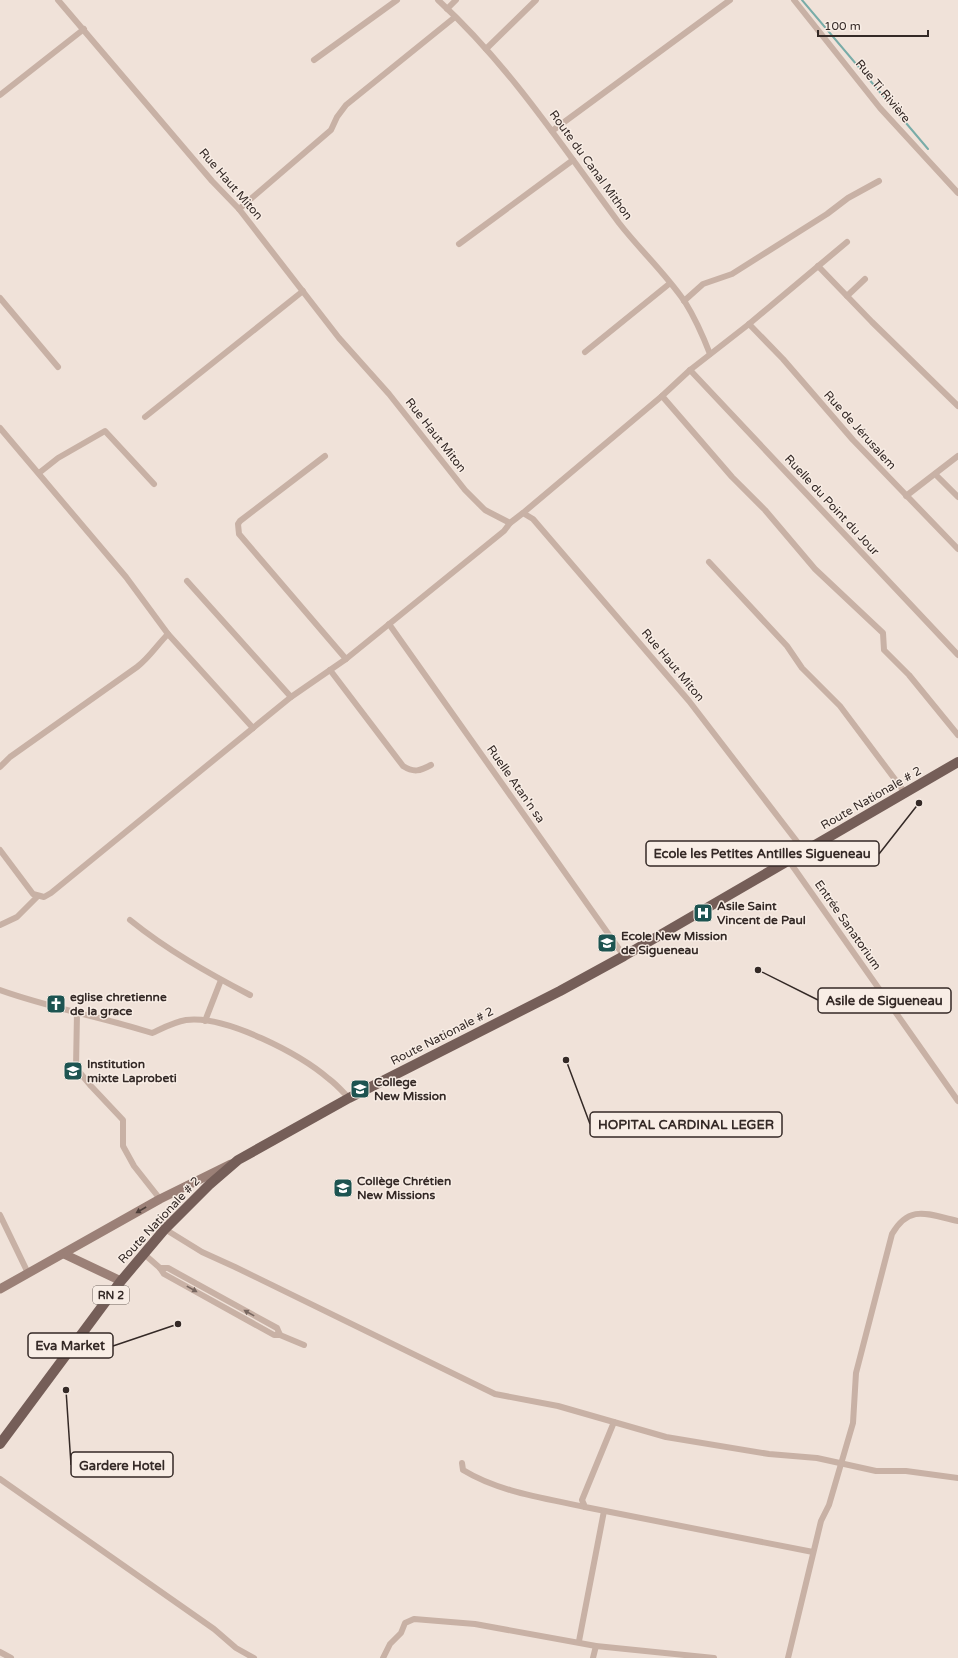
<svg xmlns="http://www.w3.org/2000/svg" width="958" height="1658" font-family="'Varela Round',sans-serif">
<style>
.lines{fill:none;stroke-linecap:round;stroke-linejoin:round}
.stream{stroke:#79aca8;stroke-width:2}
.minor{stroke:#c8b1a5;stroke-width:6}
.secondary{stroke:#9b8077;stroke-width:9}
.primary{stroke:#755e58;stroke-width:10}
.oneway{fill:#4e3f3a}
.oneway2{fill:#77665f}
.labels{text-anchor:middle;stroke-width:3;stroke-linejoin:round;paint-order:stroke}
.shield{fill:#f8ede5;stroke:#6f645f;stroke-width:1}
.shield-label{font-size:11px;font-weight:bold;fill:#342926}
.street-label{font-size:12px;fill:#342926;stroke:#f8ede5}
.poi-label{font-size:12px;font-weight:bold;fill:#342926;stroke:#f8ede5;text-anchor:start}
.leader{fill:none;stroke:#342926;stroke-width:1.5}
.callout-dot{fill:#342926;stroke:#f8ede5;stroke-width:1.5}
.callout{fill:#f8ede5;stroke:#342926;stroke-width:1.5}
.callout-label{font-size:13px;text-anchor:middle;font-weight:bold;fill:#342926}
</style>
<rect width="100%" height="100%" fill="#f0e2d9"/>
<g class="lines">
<polyline class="stream" points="802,0 928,149"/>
<g class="minor">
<polyline points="58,0 212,181 239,209 339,338 389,394 465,490 485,510 510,523 523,513 533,519 689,701 805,852"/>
<path d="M438,0C509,65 562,146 619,223C640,250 666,274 685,302C695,318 703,336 710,354"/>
<polyline points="794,0 880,108 958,193"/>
<polyline points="447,9 456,0"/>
<polyline points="486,49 536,0"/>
<polyline points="314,60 397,0"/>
<polyline points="0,95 84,29"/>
<polyline points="552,131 730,0"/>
<polyline points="239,209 331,130 337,117 346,105 455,17"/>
<polyline points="459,244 573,160"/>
<polyline points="818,266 872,322 958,406"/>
<polyline points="847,296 865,279"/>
<polyline points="0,298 58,367"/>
<polyline points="684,301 703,284 732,274 827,214 848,198 879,181"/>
<polyline points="749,324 783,359 853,440 958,549"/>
<polyline points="585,352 669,284"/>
<polyline points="690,370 958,655"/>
<polyline points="662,396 732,477 765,510 815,569 883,633 884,650 909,675 958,735"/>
<polyline points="145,417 303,291"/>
<polyline points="0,428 126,577 168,634 253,728"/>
<polyline points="325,456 240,521 238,524 239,534 346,659"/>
<polyline points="39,473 58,458 105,431 154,484"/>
<polyline points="935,474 958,497"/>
<polyline points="906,496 958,456"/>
<polyline points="523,513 662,396 690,370 749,324 847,242"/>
<polyline points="709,562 787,646 802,668 840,706 906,794"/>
<polyline points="187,581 291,697"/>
<polyline points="389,624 624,956"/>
<path d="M330,670L403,766C414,773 420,771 431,765"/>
<path d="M0,767L10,757L137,667C149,658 157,645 168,634"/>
<polyline points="0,850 33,894 44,897 51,893 291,697 346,659 504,531 510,523"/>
<polyline points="789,861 958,1101"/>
<path d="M130,920C167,950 208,973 250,995"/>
<polyline points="0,925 17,917 37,897"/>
<path d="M0,990C50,1008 102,1017 152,1033C163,1028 174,1022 186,1020C226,1015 300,1054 329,1079C336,1084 343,1092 349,1098"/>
<polyline points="77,1013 76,1068 91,1086 123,1120 123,1146 134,1166 160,1199"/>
<polyline points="205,1021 221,980"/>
<polyline points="0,1215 28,1273"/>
<polyline points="164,1230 168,1231 202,1252 235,1267 495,1394 558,1406 666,1437 769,1454 817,1458 876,1471 906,1471 958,1478"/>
<polyline points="144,1254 160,1268 164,1274 274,1335 280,1335 304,1345"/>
<polyline points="160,1268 168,1268 277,1328 280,1335"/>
<polyline points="614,1422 582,1500 585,1507 813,1552"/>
<path d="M462,1463L463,1470C499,1492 544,1498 585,1507"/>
<polyline points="0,1479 214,1629 236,1648 254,1658"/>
<polyline points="579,1641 604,1511"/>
<polyline points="0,1652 11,1658"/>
<polyline points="383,1658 390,1644 401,1633 405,1623 414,1619 475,1624 596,1646 714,1658"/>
<polyline points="593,1658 596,1646"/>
<path d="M788,1658L821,1521L829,1505L853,1423L856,1373L892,1234C910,1203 929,1215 958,1221"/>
</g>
<g class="secondary">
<polyline points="64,1254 121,1281"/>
<polyline points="0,1289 160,1199 231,1164"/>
</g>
<polyline class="primary" points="0,1444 121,1281 164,1230 209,1185 238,1160 349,1098 560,991 624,956 958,762"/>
</g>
<defs><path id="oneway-solid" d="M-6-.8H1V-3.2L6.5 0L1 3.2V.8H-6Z"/></defs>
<use class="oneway" href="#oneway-solid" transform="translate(141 1210) rotate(150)"/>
<g class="oneway2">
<use href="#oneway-solid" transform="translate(192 1289) rotate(29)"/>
<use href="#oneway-solid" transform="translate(249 1313) rotate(-151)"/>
</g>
<defs>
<symbol id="hospital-square" viewBox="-11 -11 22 22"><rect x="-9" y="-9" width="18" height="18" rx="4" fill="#1d5451" stroke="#f8ede5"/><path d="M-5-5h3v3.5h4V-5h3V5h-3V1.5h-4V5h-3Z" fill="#fff"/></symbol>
<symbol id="school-square" viewBox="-11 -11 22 22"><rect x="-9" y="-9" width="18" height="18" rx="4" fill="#1d5451" stroke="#f8ede5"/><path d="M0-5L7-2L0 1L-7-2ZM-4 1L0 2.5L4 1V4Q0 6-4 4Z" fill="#fff"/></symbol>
<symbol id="church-square" viewBox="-11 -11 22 22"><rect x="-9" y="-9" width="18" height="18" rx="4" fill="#1d5451" stroke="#f8ede5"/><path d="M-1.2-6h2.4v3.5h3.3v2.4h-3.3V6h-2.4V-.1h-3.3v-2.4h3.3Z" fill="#fff"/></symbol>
</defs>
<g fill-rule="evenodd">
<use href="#hospital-square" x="692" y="902" width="22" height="22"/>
<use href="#school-square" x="596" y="932" width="22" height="22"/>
<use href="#church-square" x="45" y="993" width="22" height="22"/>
<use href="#school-square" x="62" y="1060" width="22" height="22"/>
<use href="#school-square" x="349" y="1078" width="22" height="22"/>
<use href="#school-square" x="332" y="1177" width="22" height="22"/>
</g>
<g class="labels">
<rect class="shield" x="93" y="1286" width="36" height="18" rx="3"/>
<g class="shield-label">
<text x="111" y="1299">RN 2</text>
</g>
<g class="street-label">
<text transform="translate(883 91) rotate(50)" y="4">Rue Ti Rivière</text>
<text transform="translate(591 165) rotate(54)" y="4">Route du Canal Mithon</text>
<text transform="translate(231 184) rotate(49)" y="4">Rue Haut Miton</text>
<text transform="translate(860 430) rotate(48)" y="4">Rue de Jérusalem</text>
<text transform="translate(436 435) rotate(52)" y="4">Rue Haut Miton</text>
<text transform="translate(832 505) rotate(47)" y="4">Ruelle du Point du Jour</text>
<text transform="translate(673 665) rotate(50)" y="4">Rue Haut Miton</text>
<text transform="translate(516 784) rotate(55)" y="4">Ruelle Atan'n sa</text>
<text transform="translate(871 798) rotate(-30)" y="4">Route Nationale # 2</text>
<text transform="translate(848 925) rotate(55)" y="4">Entrée Sanatorium</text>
<text transform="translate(442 1036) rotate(-27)" y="4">Route Nationale # 2</text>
<text transform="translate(159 1220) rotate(-47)" y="4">Route Nationale # 2</text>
</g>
<g class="poi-label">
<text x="717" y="910">Asile Saint<tspan x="717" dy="14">Vincent de Paul</tspan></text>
<text x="621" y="940">Ecole New Mission<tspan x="621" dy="14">de Sigueneau</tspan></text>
<text x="70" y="1001">eglise chretienne<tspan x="70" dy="14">de la grace</tspan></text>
<text x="87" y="1068">Institution<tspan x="87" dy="14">mixte Laprobeti</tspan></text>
<text x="374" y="1086">College<tspan x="374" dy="14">New Mission</tspan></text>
<text x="357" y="1185">Collège Chrétien<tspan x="357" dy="14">New Missions</tspan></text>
</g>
</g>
<path class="leader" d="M919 803L879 854M758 970L818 1000M566 1060L590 1124M178 1324L113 1346M66 1390L71 1465"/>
<g class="callout-dot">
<circle cx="919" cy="803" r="4"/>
<circle cx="758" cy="970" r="4"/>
<circle cx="566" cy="1060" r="4"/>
<circle cx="178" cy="1324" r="4"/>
<circle cx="66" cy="1390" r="4"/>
</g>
<g class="callout">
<rect x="646" y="841" width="233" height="25" rx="4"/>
<rect x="818" y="988" width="133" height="25" rx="4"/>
<rect x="590" y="1112" width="192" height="25" rx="4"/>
<rect x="28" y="1333" width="85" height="25" rx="4"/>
<rect x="71" y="1452" width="102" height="25" rx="4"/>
</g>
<g class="callout-label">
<text x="762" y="858">Ecole les Petites Antilles Sigueneau</text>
<text x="884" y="1005">Asile de Sigueneau</text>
<text x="686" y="1129">HOPITAL CARDINAL LEGER</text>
<text x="70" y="1350">Eva Market</text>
<text x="122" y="1470">Gardere Hotel</text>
</g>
<path d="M818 30v6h110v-6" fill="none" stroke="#342926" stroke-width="2"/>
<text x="824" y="30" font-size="12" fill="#342926" stroke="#f8ede5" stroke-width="3" paint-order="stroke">100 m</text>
</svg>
